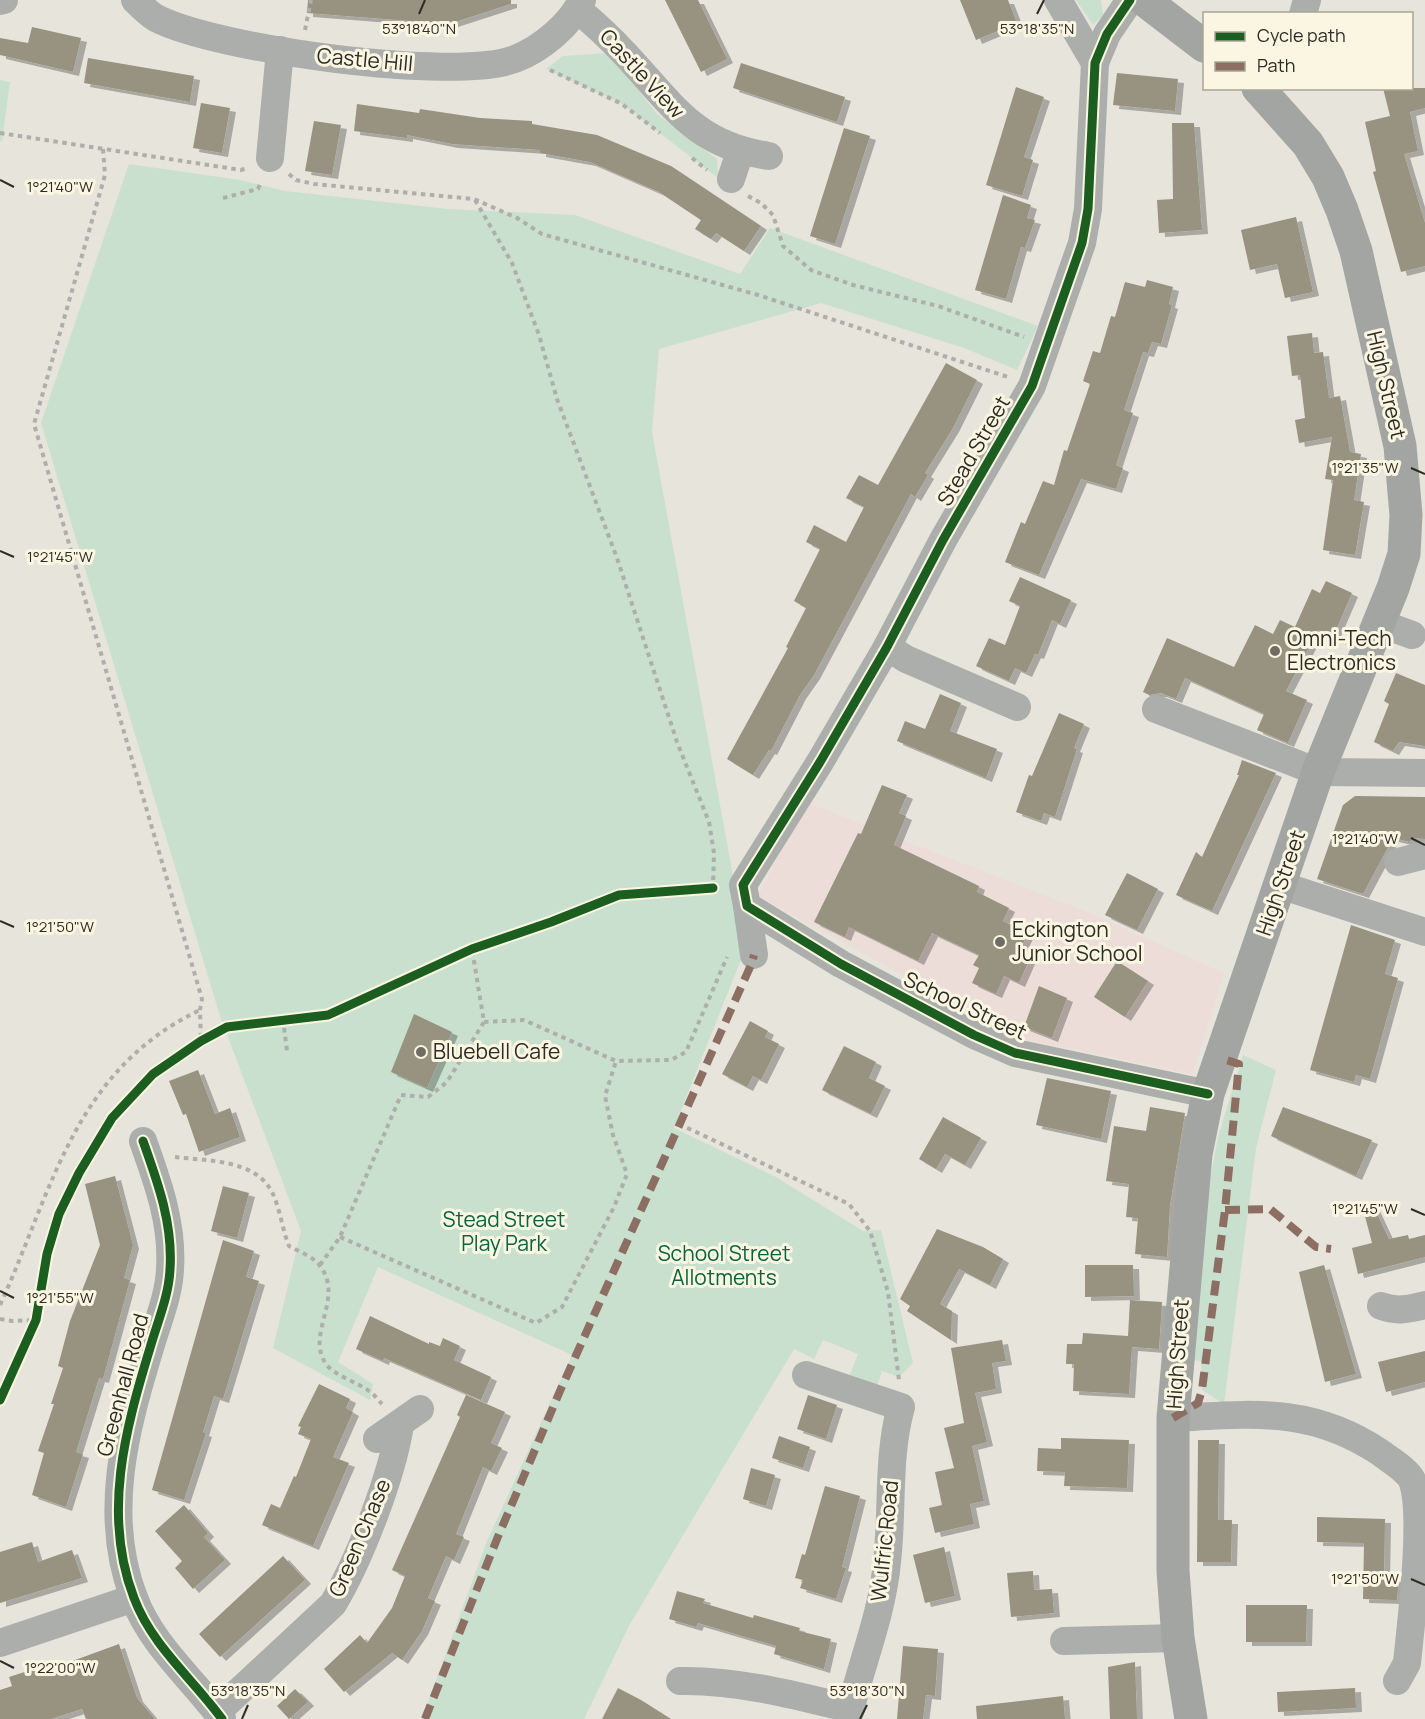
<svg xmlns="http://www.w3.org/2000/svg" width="1425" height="1719" font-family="Manrope,sans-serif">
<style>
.education{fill:#edddd8}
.green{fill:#c9e0ce}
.building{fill:#979380;filter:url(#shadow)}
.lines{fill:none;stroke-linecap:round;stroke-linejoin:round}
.path{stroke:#aeaeab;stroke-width:4;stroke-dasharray:4.5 4.5;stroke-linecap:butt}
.minor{stroke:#abaeab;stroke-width:28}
.major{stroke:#a2a5a2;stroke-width:33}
.quiet{stroke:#8d6e63;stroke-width:8;stroke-dasharray:15 8;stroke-linecap:butt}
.cycleway-casing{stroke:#faf6e2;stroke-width:13}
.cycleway{stroke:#1b5e20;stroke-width:9}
.ticks{fill:none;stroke:#2d2c25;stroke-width:2}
.poi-dot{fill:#6e6c65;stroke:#faf6e2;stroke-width:2}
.labels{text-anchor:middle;stroke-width:6;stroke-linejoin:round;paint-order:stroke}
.street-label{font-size:21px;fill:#2d2c25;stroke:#faf6e2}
.poi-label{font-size:21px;fill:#2d2c25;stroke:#faf6e2;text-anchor:start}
.park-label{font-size:21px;fill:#08643f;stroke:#faf6e2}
.ticks-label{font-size:15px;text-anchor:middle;fill:#2d2c25;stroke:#faf6e2;stroke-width:6;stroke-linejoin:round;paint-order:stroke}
</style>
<defs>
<filter id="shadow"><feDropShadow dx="6" dy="4" stdDeviation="0" flood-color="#0004"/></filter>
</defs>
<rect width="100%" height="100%" fill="#e7e4db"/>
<polygon class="education" points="805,802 1088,912 1224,973 1193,1074 1019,1038 758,896"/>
<g class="green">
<polygon points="1076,0 1101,0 1103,15 1093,25"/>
<polygon points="610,53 657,114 717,159 718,178 622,104 546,69 563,56"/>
<polygon points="0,80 10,82 2,141 0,141"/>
<polygon points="129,164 240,180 285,191 448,209 575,215 740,274 770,228 1038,326 1017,370 964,348 821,303 659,349 652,432 746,947 674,1128 776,1177 863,1231 881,1230 913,1363 899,1377 882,1371 877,1386 850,1375 858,1354 823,1340 814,1359 794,1349 629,1626 584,1719 422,1719 487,1541 572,1355 378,1267 338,1362 373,1384 370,1400 273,1348 301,1231 220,1016 41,423"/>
<polygon points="1243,1055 1276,1070 1256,1148 1224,1404 1202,1390 1201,1361 1193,1360 1207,1197 1218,1137"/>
</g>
<g class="building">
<polygon points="308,0 511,0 511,4 449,24 307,13"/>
<polygon points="665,0 698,0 727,59 701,72"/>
<polygon points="960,0 1008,0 1017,23 976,40"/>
<polygon points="32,27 81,38 73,72 0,55 0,38 28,43"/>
<polygon points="88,58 194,76 190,102 84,83"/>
<polygon points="741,63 845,97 837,122 733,88"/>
<polygon points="1117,73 1178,79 1175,111 1113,105"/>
<polygon points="1016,87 1044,97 1024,157 1033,160 1022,196 986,185"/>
<polygon points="1383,88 1425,88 1425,108 1410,112 1418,151 1404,154 1425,223 1425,266 1401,272 1373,172 1376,171 1365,122 1390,116"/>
<polygon points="201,103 230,108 222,153 193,148"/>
<polygon points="357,104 419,113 420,109 480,118 532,121 532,124 597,135 671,166 761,226 744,251 716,233 711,239 695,229 701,220 659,192 590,162 540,153 540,150 452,144 407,135 407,138 354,131"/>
<polygon points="314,121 341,125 332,175 305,171"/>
<polygon points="1172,123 1194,123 1202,230 1159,233 1157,200 1173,199"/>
<polygon points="844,128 870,136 835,244 810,236"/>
<polygon points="1003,195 1031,205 1027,218 1035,220 1025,248 1021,247 1006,299 975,290"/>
<polygon points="1296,217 1313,292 1285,298 1277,264 1250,270 1241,230"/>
<polygon points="1147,280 1173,287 1169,304 1172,305 1161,344 1152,342 1148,353 1143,352 1124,410 1133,413 1116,465 1123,468 1116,489 1081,479 1039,575 1005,562 1021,522 1025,524 1043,481 1054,485 1064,450 1067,451 1090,384 1083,381 1093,351 1100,353 1111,316 1115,317 1125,282 1145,287"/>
<polygon points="1312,333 1314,353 1323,352 1329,398 1340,396 1350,452 1361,454 1354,500 1364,502 1355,555 1323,550 1333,480 1325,479 1332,437 1299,443 1295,420 1305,418 1300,375 1292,376 1287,336"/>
<polygon points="946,363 977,380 953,428 925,473 928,475 915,497 911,494 814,675 800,695 771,751 769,750 753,775 727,759 788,648 786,647 806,608 794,601 820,549 806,542 814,525 846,542 864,507 846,498 859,475 878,485"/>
<polygon points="1020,577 1071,600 1060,624 1052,620 1038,655 1035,654 1026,673 1015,668 1009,681 976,666 989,638 1005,645 1020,606 1009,601"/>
<polygon points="1326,581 1352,593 1333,637 1318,630 1286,691 1307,700 1288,743 1257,730 1264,714 1185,678 1176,699 1161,693 1149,695 1143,692 1167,638 1234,667 1255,625 1273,634 1280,620 1295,627 1312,589 1320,593"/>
<polygon points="1396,673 1425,685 1425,746 1399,742 1393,751 1374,742 1389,704 1384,701"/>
<polygon points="940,694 961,703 950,731 997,749 986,778 897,741 905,721 925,729"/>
<polygon points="1059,713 1084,724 1074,748 1077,749 1055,817 1044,813 1041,821 1016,812 1029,775 1032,776"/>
<polygon points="1242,760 1276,773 1212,911 1176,895 1196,852 1202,857 1239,775 1237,775"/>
<polygon points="882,785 907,795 899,813 906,816 894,845 979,886 977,892 1009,908 1003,921 1028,933 1019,952 1030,958 1019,983 1004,976 996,994 972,983 979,968 973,965 979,955 932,933 918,961 849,927 845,937 814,922 858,833 861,834"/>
<polygon points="1355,796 1425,797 1425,839 1412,838 1410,842 1393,838 1363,894 1317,879 1343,805"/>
<polygon points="1127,873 1158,889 1137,930 1105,915"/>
<polygon points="1351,925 1395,940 1385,974 1398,978 1370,1079 1356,1075 1354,1082 1310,1070"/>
<polygon points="1117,961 1148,981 1125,1017 1094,997"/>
<polygon points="1039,986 1067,998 1052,1038 1024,1027"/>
<polygon points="414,1014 452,1032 427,1088 391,1072"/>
<polygon points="750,1021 768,1031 765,1037 779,1044 761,1080 753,1076 747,1087 722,1074"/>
<polygon points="844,1046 876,1062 869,1078 885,1086 871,1114 822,1090"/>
<polygon points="198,1070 215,1114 230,1108 240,1137 199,1152 186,1114 183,1115 169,1081"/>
<polygon points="1047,1078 1111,1091 1101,1139 1036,1125"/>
<polygon points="1150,1107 1185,1113 1170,1205 1167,1257 1135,1254 1138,1218 1126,1217 1129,1184 1106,1181 1114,1126 1146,1131"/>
<polygon points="1283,1107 1372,1140 1356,1176 1271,1136"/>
<polygon points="943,1117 981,1138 965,1165 945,1154 936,1169 919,1159"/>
<polygon points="115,1176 133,1245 124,1278 130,1280 103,1379 99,1378 76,1452 83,1454 66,1507 32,1495 44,1453 38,1451 54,1404 51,1404 63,1368 58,1366 70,1321 100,1245 85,1184"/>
<polygon points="223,1186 249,1193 237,1238 211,1231"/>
<polygon points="1371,1201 1389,1239 1408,1235 1409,1239 1425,1235 1425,1257 1358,1274 1352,1248 1372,1243 1362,1205"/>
<polygon points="937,1229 983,1247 1003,1259 990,1285 959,1269 940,1304 952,1311 951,1340 907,1311 910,1306 900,1299"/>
<polygon points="223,1240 254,1251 246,1277 259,1281 223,1399 214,1396 203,1432 206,1433 184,1500 152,1490"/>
<polygon points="1085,1265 1133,1265 1134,1296 1085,1297"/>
<polygon points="1324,1265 1356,1374 1325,1382 1299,1272"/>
<polygon points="1130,1300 1162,1302 1159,1349 1132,1347 1129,1394 1073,1391 1074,1364 1066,1364 1067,1344 1082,1344 1083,1333 1128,1336"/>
<polygon points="370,1316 429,1344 429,1342 440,1346 443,1338 460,1346 454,1360 491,1377 481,1400 384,1358 383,1361 356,1349"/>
<polygon points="1002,1340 1006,1361 992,1363 996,1389 975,1393 987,1442 972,1446 984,1501 970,1504 974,1524 935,1533 929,1508 942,1505 935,1472 954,1468 944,1428 964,1423 951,1348"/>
<polygon points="1425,1351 1425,1382 1386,1392 1378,1362"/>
<polygon points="319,1384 350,1399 346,1408 353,1412 333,1457 349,1463 313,1546 262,1525 271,1504 280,1508 294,1476 296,1477 311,1439 298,1434 301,1427 298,1426"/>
<polygon points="466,1395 505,1412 491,1443 502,1448 491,1471 483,1467 456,1534 464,1537 454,1560 446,1556 428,1598 435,1601 422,1631 402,1660 392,1653 344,1692 324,1669 360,1635 367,1643 392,1608 405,1576 392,1570 460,1417 457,1415"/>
<polygon points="808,1395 837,1405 826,1439 797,1429"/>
<polygon points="779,1436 810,1447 803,1468 772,1458"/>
<polygon points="1061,1438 1129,1440 1127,1488 1064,1486 1065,1472 1037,1471 1038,1448 1061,1449"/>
<polygon points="1198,1440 1219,1440 1218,1520 1232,1520 1231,1562 1197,1562"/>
<polygon points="751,1468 775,1475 766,1506 743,1499"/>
<polygon points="825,1486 860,1496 842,1567 846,1568 836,1599 800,1588 803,1580 795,1578 802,1554 805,1555"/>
<polygon points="184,1505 208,1533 204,1537 225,1560 193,1589 175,1568 182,1561 155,1531"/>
<polygon points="1317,1517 1385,1519 1384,1578 1399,1578 1397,1600 1363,1599 1364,1543 1317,1542"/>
<polygon points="32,1542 38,1562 72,1550 82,1578 0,1603 0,1552"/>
<polygon points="944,1547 955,1596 925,1603 913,1555"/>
<polygon points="283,1556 305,1580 220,1657 199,1634"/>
<polygon points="1033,1571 1034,1590 1052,1589 1054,1613 1011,1617 1007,1573"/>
<polygon points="677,1591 705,1599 703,1603 753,1618 754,1615 800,1628 799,1631 831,1639 824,1669 774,1654 776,1646 698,1623 696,1627 669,1619"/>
<polygon points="1246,1605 1307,1605 1306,1642 1246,1642"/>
<polygon points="119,1644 137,1698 155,1719 86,1719 82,1709 51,1719 0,1719 0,1690 12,1686 9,1677 43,1666 45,1671"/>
<polygon points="903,1646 938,1649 935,1696 926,1695 923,1719 897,1719"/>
<polygon points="1135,1662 1137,1719 1110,1719 1108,1667"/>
<polygon points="618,1688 641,1700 671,1719 602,1719"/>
<polygon points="1355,1688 1356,1708 1278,1712 1277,1692"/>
<polygon points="295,1689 308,1702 289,1719 277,1706"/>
<polygon points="1063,1696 1065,1719 977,1719 976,1706"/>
</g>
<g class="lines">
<g class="path">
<polyline points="305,30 311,0"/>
<polyline points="550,70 622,104 660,133"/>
<polyline points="0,133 241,170 247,168"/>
<polyline points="103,149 105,175 34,424 202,999 200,1010 201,1041"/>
<polyline points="692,158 707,170"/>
<polyline points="289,174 296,180 314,184 474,199 517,218 542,234 758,295 1008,377"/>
<polyline points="748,196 761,203 773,215 783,246 811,270 853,285 938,306 1024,337"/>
<polyline points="223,198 258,189 261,182"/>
<polyline points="475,200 512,263 539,335 557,399 617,558 677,742 709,822 714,853 713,888"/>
<polyline points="283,1019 287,1051"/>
<polyline points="484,1022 524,1020 616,1061 671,1060 686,1052 727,957"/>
<polyline points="679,1124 849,1204 870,1231 888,1292 899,1380"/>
<path d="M175,1157C207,1161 255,1159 272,1192C280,1208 282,1229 289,1246C298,1251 314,1257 320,1266C345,1298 305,1334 326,1364C335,1376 357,1382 369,1391C374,1394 378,1400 382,1404"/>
<polyline points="340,1237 536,1323 562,1307 614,1207 627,1174 613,1135 605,1096 616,1061"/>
<polyline points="320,1265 340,1237 401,1095 428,1097 447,1082 484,1022 472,949"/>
<path d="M0,1305C53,1190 73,1071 200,1010"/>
<polyline points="0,1319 12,1321 36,1320"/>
</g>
<g class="minor">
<path d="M135,0C141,6 149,14 156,18C215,49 454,82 515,59C541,49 570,25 582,0"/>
<polyline points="1058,0 1095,63"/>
<polyline points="1130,0 1107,34 1095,63 1088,209 1082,243 1032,386 943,540 887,647 820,762 743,885 747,906 841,964 974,1035 1015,1053 1208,1094"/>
<polyline points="0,1 4,0"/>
<path d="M577,9C594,23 610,38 625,54C672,104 694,145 769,156"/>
<polyline points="1303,14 1307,0"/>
<polyline points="270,158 280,50"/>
<polyline points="731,179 740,152"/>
<polyline points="1379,623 1412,635"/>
<polyline points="887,647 906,659 1017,707"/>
<polyline points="1156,709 1318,772 1425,773"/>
<polyline points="1398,862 1425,855"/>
<polyline points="1280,885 1425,932"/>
<polyline points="747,906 754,955"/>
<path d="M143,1141C158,1183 173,1224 170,1269C169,1296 157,1323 150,1348C125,1430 102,1515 134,1598C152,1646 193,1679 222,1719"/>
<path d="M1381,1306C1397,1312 1409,1309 1425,1305"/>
<path d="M806,1375L901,1407C887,1457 893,1511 887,1562C882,1616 860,1667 848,1719"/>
<path d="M1173,1418C1253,1414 1311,1406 1381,1453C1390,1460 1407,1470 1412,1480C1425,1514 1411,1622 1407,1663L1397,1681"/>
<polyline points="377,1439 420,1409"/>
<polyline points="1064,1641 1178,1638"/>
<polyline points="0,1643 134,1598"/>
<path d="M680,1681C737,1680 795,1695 851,1709"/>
<path d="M217,1712L333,1604C360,1559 392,1476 400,1425"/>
</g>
<g class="major">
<polyline points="1144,0 1204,46"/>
<polyline points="1191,1719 1178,1638 1173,1571 1173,1418 1196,1154 1208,1094 1318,772 1393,588 1404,554 1406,515 1400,446 1356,251 1342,210 1328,177 1308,144 1258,88"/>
</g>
<g class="quiet">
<polyline points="1225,1210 1270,1209 1316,1247 1331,1249"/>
<polyline points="1173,1418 1198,1403 1202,1390 1225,1210 1239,1064 1220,1058"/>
<polyline points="425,1719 497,1539 560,1391 751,965 754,955"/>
</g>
<defs>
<g id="cycleway">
<polyline points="1130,0 1107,34 1095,63 1088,209 1082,243 1032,386 943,540 887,647 820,762 743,885 747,906 841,964 974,1035 1015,1053 1208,1094"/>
<path d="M143,1141C158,1183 173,1224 170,1269C169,1296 157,1323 150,1348C125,1430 102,1515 134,1598C152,1646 193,1679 222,1719"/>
<polyline points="0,1400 36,1320 47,1254 59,1214 79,1173 112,1118 153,1074 201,1041 227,1027 328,1015 472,949 551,922 619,895 713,888"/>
</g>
</defs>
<use href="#cycleway" class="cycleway-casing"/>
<use href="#cycleway" class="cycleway"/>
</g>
<path class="ticks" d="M419,14L425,0M1037,14L1044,0M0,180L14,187M1411,468L1425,474M0,551L14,557M1411,838L1425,845M0,921L14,927M1411,1209L1425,1215M0,1291L14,1298M1411,1579L1425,1585M0,1661L14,1668M242,1719L248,1705M860,1719L867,1705"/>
<g class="poi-dot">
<circle cx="1275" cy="651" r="6"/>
<circle cx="1000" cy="942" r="6"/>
<circle cx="421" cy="1052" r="6"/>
</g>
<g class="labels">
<g class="street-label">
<text transform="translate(365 60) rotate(5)" y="7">Castle Hill</text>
<text transform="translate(642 74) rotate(47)" y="7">Castle View</text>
<text transform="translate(1386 385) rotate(77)" y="7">High Street</text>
<text transform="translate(974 451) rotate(-60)" y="7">Stead Street</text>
<text transform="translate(1281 883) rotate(-71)" y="7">High Street</text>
<text transform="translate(965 1006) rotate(25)" y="7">School Street</text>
<text transform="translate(1178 1354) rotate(-86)" y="7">High Street</text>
<text transform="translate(123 1385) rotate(-75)" y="7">Greenhall Road</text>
<text transform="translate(360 1538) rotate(-67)" y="7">Green Chase</text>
<text transform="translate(885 1541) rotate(-84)" y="7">Wulfric Road</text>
</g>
<g class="poi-label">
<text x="1287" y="646">Omni-Tech<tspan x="1287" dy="24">Electronics</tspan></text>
<text x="1012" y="937">Eckington<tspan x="1012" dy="24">Junior School</tspan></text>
<text x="433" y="1059">Bluebell Cafe</text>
</g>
<g class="park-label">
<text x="504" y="1227">Stead Street<tspan x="504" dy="24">Play Park</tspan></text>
<text x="724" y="1261">School Street<tspan x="724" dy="24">Allotments</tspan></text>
</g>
</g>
<g class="ticks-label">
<text x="419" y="34">53°18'40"N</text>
<text x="1037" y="34">53°18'35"N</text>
<text x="60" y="192">1°21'40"W</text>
<text x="1365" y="473">1°21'35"W</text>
<text x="60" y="562">1°21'45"W</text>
<text x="1365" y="844">1°21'40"W</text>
<text x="60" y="932">1°21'50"W</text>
<text x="1365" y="1214">1°21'45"W</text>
<text x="60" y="1303">1°21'55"W</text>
<text x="1365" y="1584">1°21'50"W</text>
<text x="60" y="1673">1°22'00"W</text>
<text x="248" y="1696">53°18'35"N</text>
<text x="867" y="1696">53°18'30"N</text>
</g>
<rect x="1203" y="12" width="210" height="78" fill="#faf6e2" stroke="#a8a596" stroke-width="1.5"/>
<rect x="1215" y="32" width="30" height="9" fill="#1b5e20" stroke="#a8a596" stroke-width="1.5"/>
<text x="1257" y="42" font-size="18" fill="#2d2c25">Cycle path</text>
<rect x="1215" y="62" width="30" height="9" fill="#8d6e63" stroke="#a8a596" stroke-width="1.5"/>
<text x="1257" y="72" font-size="18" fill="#2d2c25">Path</text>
</svg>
